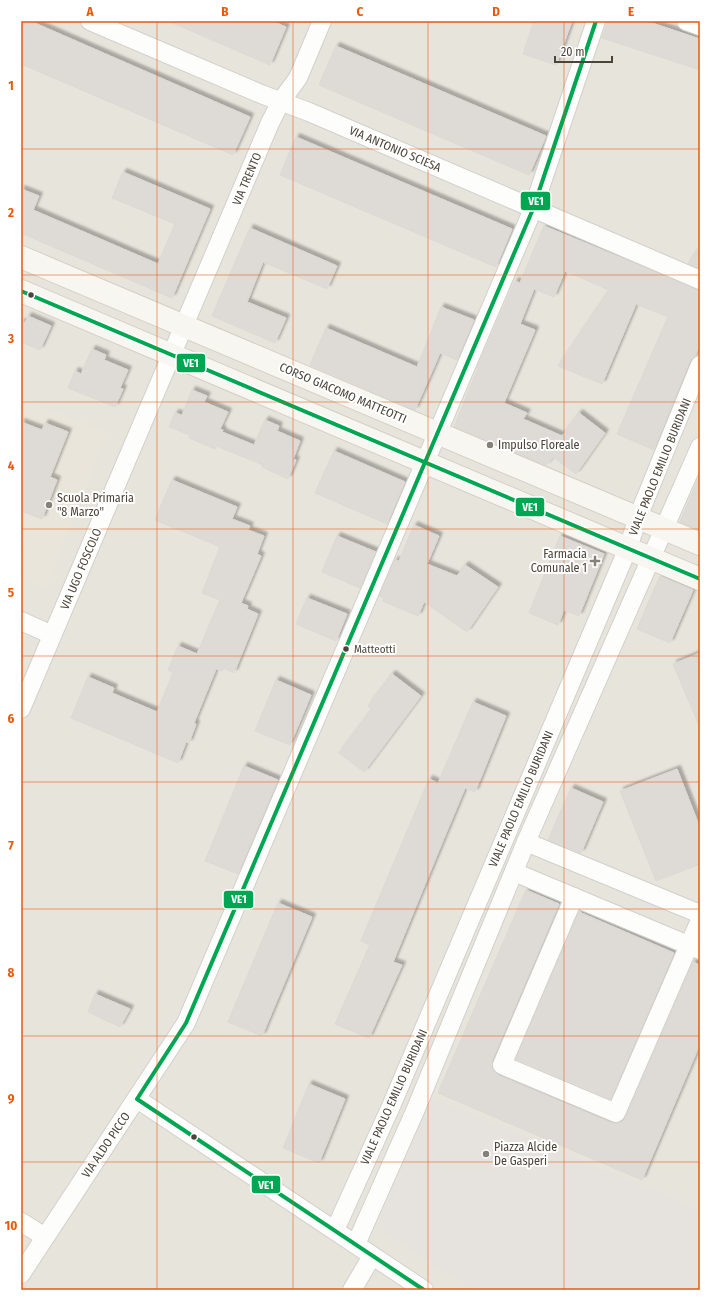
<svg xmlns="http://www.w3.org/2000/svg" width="721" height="1311" font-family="'Fira Sans Condensed',sans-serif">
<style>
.residential{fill:#e7e4dc}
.education{fill:#eae5da}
.parking{fill:#e6e3df}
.building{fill:#dedbd6;stroke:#dcd9d4;filter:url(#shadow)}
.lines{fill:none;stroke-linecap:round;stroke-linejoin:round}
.street-casing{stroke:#d2d0cb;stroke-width:20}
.secondary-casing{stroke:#d3cfc5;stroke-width:24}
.street{stroke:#fdfdfc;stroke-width:18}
.secondary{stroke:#f7f6f1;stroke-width:22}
.bus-1-casing{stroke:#fff;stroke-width:7}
.bus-1{stroke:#00a651;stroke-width:4}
.grid{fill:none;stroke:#e8590c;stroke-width:1;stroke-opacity:0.55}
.bus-dot{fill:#4b4439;stroke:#fff;stroke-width:1.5}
.poi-dot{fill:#868178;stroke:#fff;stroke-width:1.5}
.labels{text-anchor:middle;stroke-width:4;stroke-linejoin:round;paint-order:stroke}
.bus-label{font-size:11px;fill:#4b4439;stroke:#fff;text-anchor:start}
.street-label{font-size:12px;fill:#4b4439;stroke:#fff}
.poi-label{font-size:12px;fill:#4b4439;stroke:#fff;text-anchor:start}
.line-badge{stroke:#fff;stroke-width:1.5}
.badge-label{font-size:11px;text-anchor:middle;font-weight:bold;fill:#fff}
.neatline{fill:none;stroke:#e8590c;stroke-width:1.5}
.grid-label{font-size:13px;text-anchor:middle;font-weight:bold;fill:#e8590c}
</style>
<defs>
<filter id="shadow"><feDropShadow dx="3.5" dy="-3.5" stdDeviation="1" flood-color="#0004"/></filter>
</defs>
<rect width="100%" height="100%" fill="#f4f2ee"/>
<rect class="residential" x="21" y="21" width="679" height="1269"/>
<polygon class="education" points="21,399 107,432 46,588 21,578"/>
<polygon class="parking" points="431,1097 700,1210 700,1290 473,1290 384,1232 379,1216"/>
<g class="building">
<polygon points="21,21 30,21 250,117 233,155 21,64"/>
<polygon points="168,21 271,21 286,27 270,65"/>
<polygon points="534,21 572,21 556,65 523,54"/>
<polygon points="608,21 646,21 700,39 700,70 602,38"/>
<polygon points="336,46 546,136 529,175 319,85"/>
<polygon points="296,137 512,229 496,267 280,175"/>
<polygon points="123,172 210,209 172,298 23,234 21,237 21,189 39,196 33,210 158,264 175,224 112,198"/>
<polygon points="544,226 700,290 700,345 695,356 690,361 654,450 617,434 668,317 636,304 602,384 558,366 609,290 565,271 554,297 534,289 520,324 535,330 504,403 527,413 523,419 562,436 579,413 605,433 576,474 553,457 546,465 454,427 478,368 477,368 515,281 520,283"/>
<polygon points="250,228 337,266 327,289 263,262 247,302 286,318 275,343 212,316"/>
<polygon points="700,247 700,269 688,263"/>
<polygon points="441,307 474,320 457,360 440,353 415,410 310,365 326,328 417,367"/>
<polygon points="28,316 51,326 40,350 21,342 21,322 25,323"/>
<polygon points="92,349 106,355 104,360 128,370 120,388 123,389 115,407 68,388 75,371 81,374"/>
<polygon points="192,390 207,396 204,402 228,412 220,429 223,430 222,432 254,445 265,420 279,426 277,431 300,441 293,459 296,460 288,479 262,467 263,465 216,446 215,449 189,438 190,435 169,427 175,413 182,415"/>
<polygon points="21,422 42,430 45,423 68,432 50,477 57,480 42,519 21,511"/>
<polygon points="334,451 405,482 387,524 315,493"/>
<polygon points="700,475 700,530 680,522"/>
<polygon points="172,480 237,507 232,519 250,526 248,530 264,536 257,554 261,556 241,603 248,606 247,609 258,614 234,673 223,668 222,671 216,669 194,723 196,724 189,743 186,742 178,763 71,718 88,677 114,688 112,693 157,712 173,673 168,670 178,646 197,654 220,600 202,593 220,547 155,520"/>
<polygon points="414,525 439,536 427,564 457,576 465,565 498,587 467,632 424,602 418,616 382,601 384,598 379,596 395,560 399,561"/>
<polygon points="337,536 376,552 360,588 322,572"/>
<polygon points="560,536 604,554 579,616 564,610 558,625 529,613"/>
<polygon points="660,576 693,590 670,643 637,629"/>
<polygon points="307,598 347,614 336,641 296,624"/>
<polygon points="700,653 700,728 673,664"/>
<polygon points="392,674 421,696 364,772 339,753 372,709 368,706"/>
<polygon points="276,680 311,695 290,745 255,731"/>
<polygon points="473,702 506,716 475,792 465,788 442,843 393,962 402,965 369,1038 335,1024 370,945 361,941 429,779 438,783"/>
<polygon points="244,766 278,780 238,874 205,861"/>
<polygon points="677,769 700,828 700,864 656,881 620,791"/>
<polygon points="571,788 603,802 581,853 548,840"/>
<polygon points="526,890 559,904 492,1061 492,1067 498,1075 612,1123 622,1122 626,1117 693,962 700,965 700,1044 642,1180 438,1093"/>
<polygon points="278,903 312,917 262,1036 228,1022"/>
<polygon points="579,912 674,953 611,1099 516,1059"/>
<polygon points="95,994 130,1009 120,1027 88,1012"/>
<polygon points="309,1084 345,1099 319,1163 283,1148"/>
</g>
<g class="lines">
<defs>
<g id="street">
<polyline points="90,21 261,94 309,112 700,280"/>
<polyline points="686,21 700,26"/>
<polyline points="21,621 52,635"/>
<polyline points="21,709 270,123 281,101 298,78 322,21"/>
<polyline points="526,842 700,914"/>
<polyline points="514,872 700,950"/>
<polyline points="574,897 502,1065 616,1113 700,920"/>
<polyline points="137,1099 424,1290"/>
<polyline points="21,1222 45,1237"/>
<polyline points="335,1230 392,1104 628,548 638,517 700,365"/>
<polyline points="356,1244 415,1111 526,842 700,447"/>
<polyline points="21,1274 186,1023 533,209 596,21"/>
<polyline points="352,1290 372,1256"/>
</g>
<g id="secondary">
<polyline points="21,257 700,544"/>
<polyline points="21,291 700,579"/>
</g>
</defs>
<use href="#street" class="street-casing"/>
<use href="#secondary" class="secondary-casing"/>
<use href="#street" class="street"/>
<use href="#secondary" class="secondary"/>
<defs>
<g id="bus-1">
<polyline points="21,291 700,579"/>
<polyline points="424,1290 137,1099 186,1023 533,209 596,21"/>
</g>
</defs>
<use href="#bus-1" class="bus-1-casing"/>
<use href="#bus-1" class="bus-1"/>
</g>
<path class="grid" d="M157,21V1290M293,21V1290M428,21V1290M564,21V1290M21,149H700M21,275H700M21,402H700M21,529H700M21,656H700M21,782H700M21,909H700M21,1036H700M21,1162H700"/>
<g class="bus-dot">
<circle cx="31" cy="295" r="3.5"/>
<circle cx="346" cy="649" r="3.5"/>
<circle cx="194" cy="1137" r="3.5"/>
</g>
<g class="poi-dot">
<circle cx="490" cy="445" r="4"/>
<circle cx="49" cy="505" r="4"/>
<path d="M593 555h4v4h4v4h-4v4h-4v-4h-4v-4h4z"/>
<circle cx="486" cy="1154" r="4"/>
</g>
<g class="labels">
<g class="bus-label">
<text x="354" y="653">Matteotti</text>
</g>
<g class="street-label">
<text transform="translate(395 149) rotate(23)" y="4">VIA ANTONIO SCIESA</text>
<text transform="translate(247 179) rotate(-67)" y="4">VIA TRENTO</text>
<text transform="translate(343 393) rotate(23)" y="4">CORSO GIACOMO MATTEOTTI</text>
<text transform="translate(660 467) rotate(-68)" y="4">VIALE PAOLO EMILIO BURIDANI</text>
<text transform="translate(81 569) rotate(-67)" y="4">VIA UGO FOSCOLO</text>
<text transform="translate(521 799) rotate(-67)" y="4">VIALE PAOLO EMILIO BURIDANI</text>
<text transform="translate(394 1097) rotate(-66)" y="4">VIALE PAOLO EMILIO BURIDANI</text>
<text transform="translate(106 1145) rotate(-56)" y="4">VIA ALDO PICCO</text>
</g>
<g class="poi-label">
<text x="498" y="449">Impulso Floreale</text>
<text x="57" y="502">Scuola Primaria<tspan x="57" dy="14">"8 Marzo"</tspan></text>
<text x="587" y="558" text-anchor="end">Farmacia<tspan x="587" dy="14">Comunale 1</tspan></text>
<text x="494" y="1151">Piazza Alcide<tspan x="494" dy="14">De Gasperi</tspan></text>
</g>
</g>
<g class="line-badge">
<rect x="520" y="191" width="31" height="20" rx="4" fill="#00a651"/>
<rect x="176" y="353" width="30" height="20" rx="4" fill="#00a651"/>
<rect x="515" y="497" width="30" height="20" rx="4" fill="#00a651"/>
<rect x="223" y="890" width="31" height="19" rx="4" fill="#00a651"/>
<rect x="251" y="1175" width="30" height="19" rx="4" fill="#00a651"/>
</g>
<g class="badge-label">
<text x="536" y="205">VE1</text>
<text x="191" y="367">VE1</text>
<text x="530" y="511">VE1</text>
<text x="239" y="903">VE1</text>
<text x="266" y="1189">VE1</text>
</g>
<rect width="721" height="1311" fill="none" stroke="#ffffff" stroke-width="44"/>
<path d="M555 56v6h57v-6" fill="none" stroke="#4b4439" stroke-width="2"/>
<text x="561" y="56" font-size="12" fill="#4b4439" stroke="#ffffff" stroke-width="3" paint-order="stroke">20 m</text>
<rect x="22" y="22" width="677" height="1267" class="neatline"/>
<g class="grid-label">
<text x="90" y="16">A</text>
<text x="225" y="16">B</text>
<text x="360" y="16">C</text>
<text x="496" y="16">D</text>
<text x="631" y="16">E</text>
<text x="11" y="90">1</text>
<text x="11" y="217">2</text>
<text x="11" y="343">3</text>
<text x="11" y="470">4</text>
<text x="11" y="597">5</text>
<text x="11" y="723">6</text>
<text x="11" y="850">7</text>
<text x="11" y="977">8</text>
<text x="11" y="1103">9</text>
<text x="11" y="1230">10</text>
</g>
</svg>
